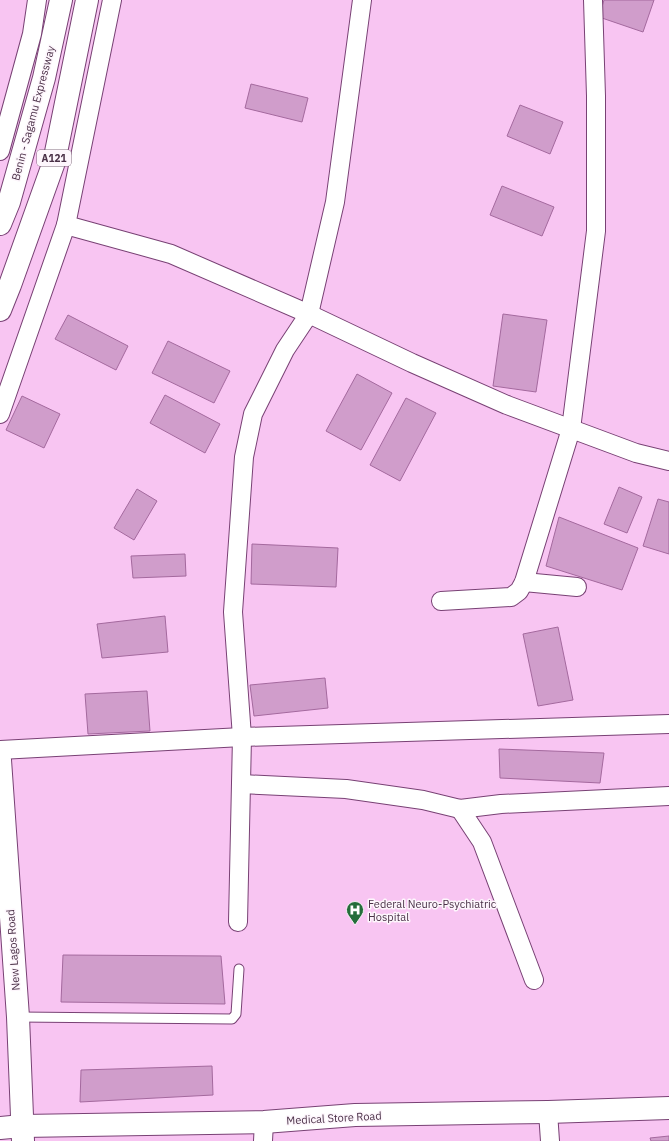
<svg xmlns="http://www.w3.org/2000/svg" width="669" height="1141" font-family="'IBM Plex Sans',sans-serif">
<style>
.building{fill:#d09dcb;stroke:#a4699e}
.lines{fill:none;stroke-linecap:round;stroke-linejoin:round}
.service-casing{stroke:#784174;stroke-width:11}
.minor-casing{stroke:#784174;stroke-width:20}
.tertiary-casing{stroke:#784174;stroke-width:24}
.secondary-casing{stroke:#784174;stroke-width:24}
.trunk-casing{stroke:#784174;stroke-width:24}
.service{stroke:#fff;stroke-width:9}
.minor{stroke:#fff;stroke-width:18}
.tertiary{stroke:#fff;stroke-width:22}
.secondary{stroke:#fff;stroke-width:22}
.trunk{stroke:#fff;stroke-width:22}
.labels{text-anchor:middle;stroke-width:3;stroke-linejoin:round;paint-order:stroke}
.shield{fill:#fdf6fc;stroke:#806b7d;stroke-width:1}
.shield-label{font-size:10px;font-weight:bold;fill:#4a3047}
.street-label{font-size:11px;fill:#4a3047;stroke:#fdf6fc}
.poi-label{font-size:11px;fill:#4a3047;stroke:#fdf6fc;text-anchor:start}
</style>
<rect width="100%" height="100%" fill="#f8c5f2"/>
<g class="building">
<polygon points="604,0 654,0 643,32 599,17"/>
<polygon points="251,84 308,98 302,122 245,108"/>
<polygon points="520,105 563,122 550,154 507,136"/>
<polygon points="502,186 554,207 542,236 490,215"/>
<polygon points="503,314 547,320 536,392 493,386"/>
<polygon points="68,315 128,346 116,370 55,339"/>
<polygon points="168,341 230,371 214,403 152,373"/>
<polygon points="357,374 392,393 361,450 326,431"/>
<polygon points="165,395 220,424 205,453 150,423"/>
<polygon points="22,396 60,414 44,448 6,430"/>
<polygon points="406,398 436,413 400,481 370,465"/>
<polygon points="619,487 642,497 627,533 604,524"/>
<polygon points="137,489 157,501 134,540 114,528"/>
<polygon points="658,499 669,502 669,554 643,546"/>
<polygon points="559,517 638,548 622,590 546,566"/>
<polygon points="252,544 338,548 336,587 251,584"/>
<polygon points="185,554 186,576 133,578 131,556"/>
<polygon points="165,616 168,652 102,658 97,624"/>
<polygon points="558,627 573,700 538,706 523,634"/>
<polygon points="325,678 328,708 254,716 250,685"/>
<polygon points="147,691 150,731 88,734 85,694"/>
<polygon points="499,749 604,753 600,783 500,778"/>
<polygon points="63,955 221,956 225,1004 61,1002"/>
<polygon points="212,1066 213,1095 80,1102 81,1070"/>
<polygon points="669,1136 669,1141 651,1141 650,1138"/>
</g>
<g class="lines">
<defs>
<polyline id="service" points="18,1017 232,1019 236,1014 239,969"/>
<g id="minor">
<polyline points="0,151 32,34 37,0"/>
<polyline points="66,225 171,254 309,314 412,363 507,405 636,453 669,461"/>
<polyline points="0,414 66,225 112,0"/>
<polyline points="524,582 577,587"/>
<polyline points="441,601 511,597 519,591 524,582 571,429 596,231 596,96 593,0"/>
<polyline points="0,750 242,737 669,724"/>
<polyline points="241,784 346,789 423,800 460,809 501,804 669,796"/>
<polyline points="460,809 482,842 534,980"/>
<polyline points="238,922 242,737 233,612 244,457 253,414 285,350 309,314 335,202 362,0"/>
<polyline points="548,1112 550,1141"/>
<polyline points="263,1141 264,1122"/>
</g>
<polyline id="tertiary" points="0,1128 22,1126 264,1122 355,1115 548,1112 669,1108"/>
<polyline id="secondary" points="0,760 18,1017 23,1141"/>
<g id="trunk">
<polyline points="0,224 9,202 44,78 61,0"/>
<polyline points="0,310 10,285 54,162 87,0"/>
</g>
</defs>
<use href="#service" class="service-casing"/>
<use href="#minor" class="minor-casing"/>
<use href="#tertiary" class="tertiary-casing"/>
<use href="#secondary" class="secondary-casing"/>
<use href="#trunk" class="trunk-casing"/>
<use href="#service" class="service"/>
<use href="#minor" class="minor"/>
<use href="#tertiary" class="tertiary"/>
<use href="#secondary" class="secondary"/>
<use href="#trunk" class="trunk"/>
</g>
<defs>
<symbol id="hospital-pin" viewBox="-11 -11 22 30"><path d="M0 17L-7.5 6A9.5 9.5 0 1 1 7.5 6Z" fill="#246d3a" stroke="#fdf6fc"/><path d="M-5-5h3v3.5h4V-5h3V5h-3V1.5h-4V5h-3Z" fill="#fff"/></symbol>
</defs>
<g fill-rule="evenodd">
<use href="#hospital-pin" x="345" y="900" width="20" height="27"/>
</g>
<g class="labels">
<rect class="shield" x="37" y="150" width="34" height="16" rx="3"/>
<g class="shield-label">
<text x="54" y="162">A121</text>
</g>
<g class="street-label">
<text transform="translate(33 113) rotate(-75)" y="4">Benin - Sagamu Expressway</text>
<text transform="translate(13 950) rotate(-94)" y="4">New Lagos Road</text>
<text transform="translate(334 1118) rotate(-3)" y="4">Medical Store Road</text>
</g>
<g class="poi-label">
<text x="368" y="908">Federal Neuro-Psychiatric<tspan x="368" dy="13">Hospital</tspan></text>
</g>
</g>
</svg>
